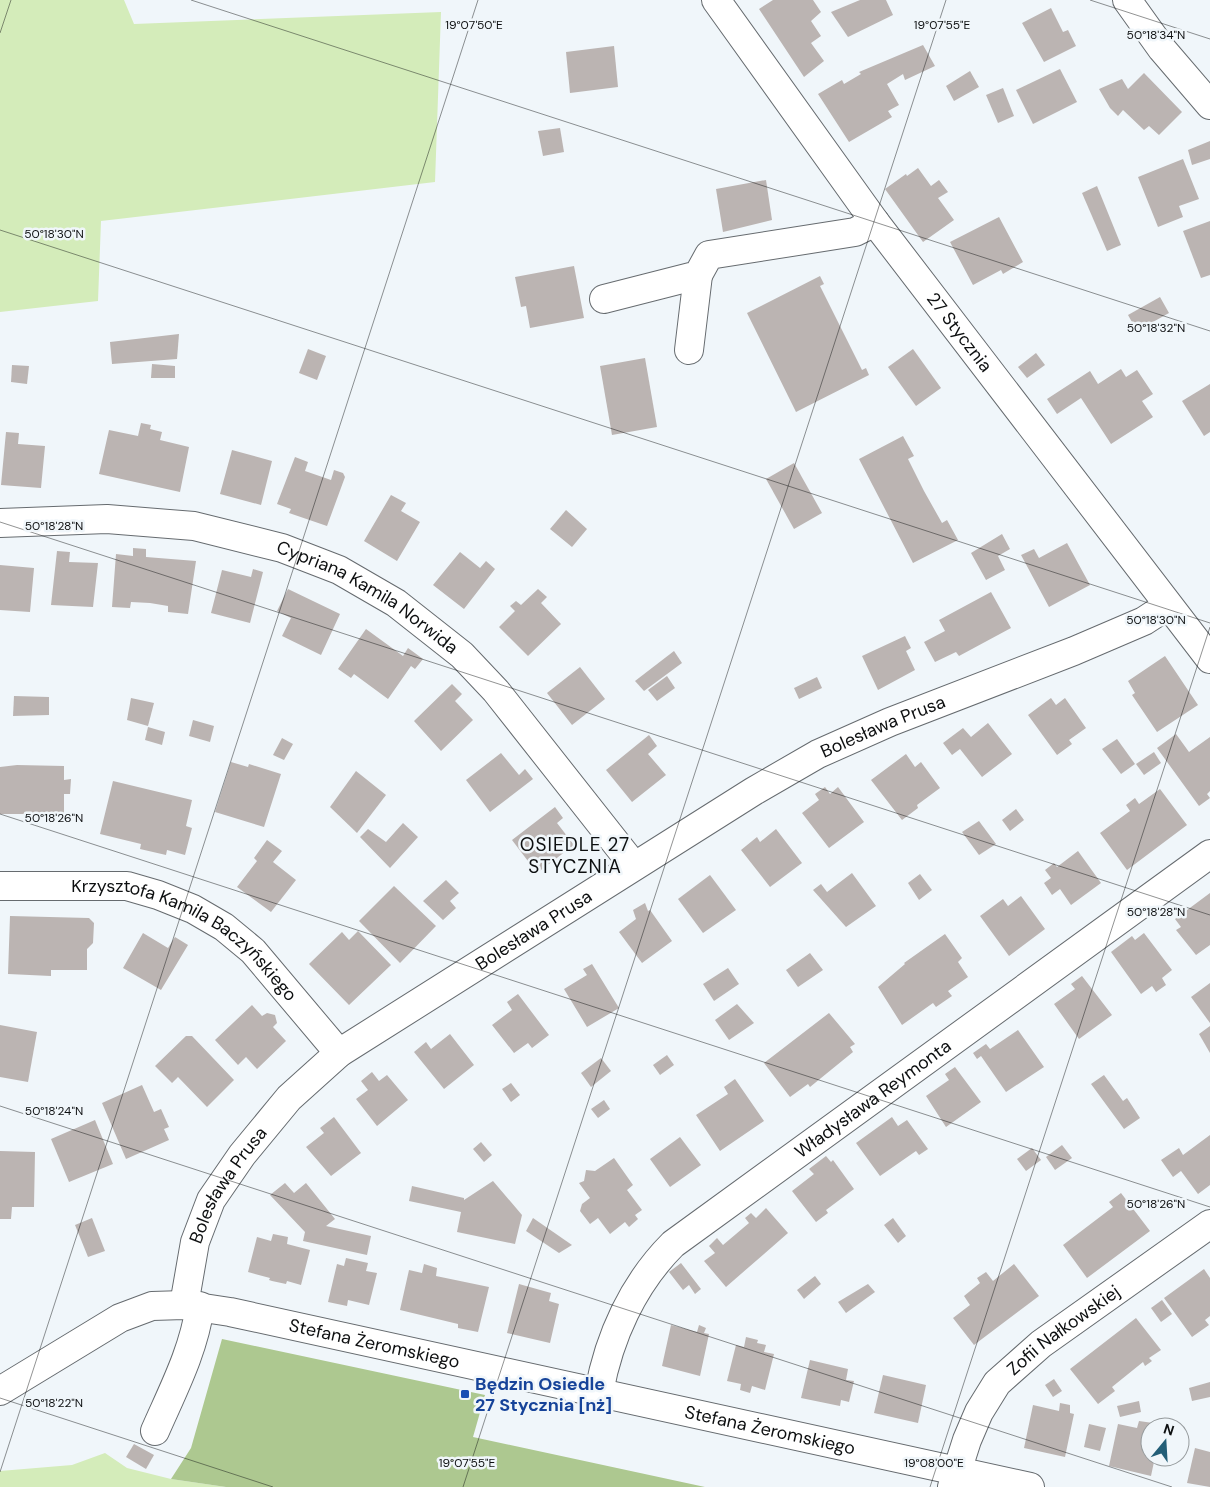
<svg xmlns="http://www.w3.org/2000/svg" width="1210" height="1487" font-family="'DM Sans',sans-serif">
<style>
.green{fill:#d4ecba}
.forest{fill:#adc890}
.building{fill:#bbb4b2}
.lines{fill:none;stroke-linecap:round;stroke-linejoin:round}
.minor-casing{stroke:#666b6f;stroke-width:30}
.minor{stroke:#fff;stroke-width:28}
.ticks{fill:none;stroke:#0d0f10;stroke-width:1;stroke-opacity:0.45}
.transit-dot{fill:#1a4fb4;stroke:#f0f6fa;stroke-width:2}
.labels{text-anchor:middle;stroke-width:5;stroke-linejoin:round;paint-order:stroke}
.street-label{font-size:18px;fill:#0d0f10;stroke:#f0f6fa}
.transit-label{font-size:18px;font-weight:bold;fill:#164399;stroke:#f0f6fa;text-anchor:start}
.neighbourhood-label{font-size:19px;letter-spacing:1px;fill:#0d0f10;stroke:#f0f6fa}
.ticks-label{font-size:12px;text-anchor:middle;fill:#0d0f10;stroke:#f0f6fa;stroke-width:5;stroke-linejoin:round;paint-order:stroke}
</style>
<rect width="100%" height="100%" fill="#f0f6fa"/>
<g class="green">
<polygon points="0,0 124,0 134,24 441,12 435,182 101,221 98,301 0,312"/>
<polygon points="105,1453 127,1468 171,1479 226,1487 0,1487 0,1471 72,1465"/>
</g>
<polygon class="forest" points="222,1339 485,1395 473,1437 705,1487 226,1487 171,1479 191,1448"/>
<g class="building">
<polygon points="773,0 813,0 821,12 811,21 821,36 811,43 824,61 804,77 759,9"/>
<polygon points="860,0 886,0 893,15 848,37 831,12"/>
<polygon points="1051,8 1063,32 1068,30 1076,46 1044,62 1022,23"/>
<polygon points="923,45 935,66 905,80 903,74 887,84 899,105 888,111 892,117 849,142 818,94 842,80 844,84 861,74 859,72"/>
<polygon points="614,46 618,87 570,93 566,52"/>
<polygon points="1060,69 1077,102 1033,124 1016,90"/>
<polygon points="970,71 979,87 954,101 946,86"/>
<polygon points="1144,73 1182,112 1159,135 1149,126 1144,130 1123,110 1118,116 1110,108 1099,89 1122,79 1128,89"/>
<polygon points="1003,88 1014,116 998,123 986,95"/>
<polygon points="560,128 564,152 543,156 538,131"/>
<polygon points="1210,141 1210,159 1192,165 1188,150"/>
<polygon points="1183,159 1199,199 1179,206 1183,217 1158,227 1138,177"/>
<polygon points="918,168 931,186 939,180 948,192 938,198 954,220 923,242 885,189 906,174 907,176"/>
<polygon points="766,180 772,220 723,232 716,189"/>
<polygon points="1097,186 1121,245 1107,251 1082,193"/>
<polygon points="999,217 1023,262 1003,274 1001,270 973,285 950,242"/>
<polygon points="1210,221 1210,275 1201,278 1183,231"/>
<polygon points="574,266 584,318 530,328 526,306 521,307 515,277"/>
<polygon points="820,276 824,284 820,286 862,370 866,368 869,375 796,412 747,313"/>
<polygon points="1160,297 1169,313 1137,331 1128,315"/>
<polygon points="179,334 177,359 112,364 110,342"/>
<polygon points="308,349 326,356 317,380 299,373"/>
<polygon points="913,349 941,388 916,406 888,367"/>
<polygon points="1036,353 1045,365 1027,378 1018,367"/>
<polygon points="645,358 657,427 612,435 600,366"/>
<polygon points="152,364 175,366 175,378 151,378"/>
<polygon points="12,365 29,366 27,384 11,382"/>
<polygon points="1121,369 1126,377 1137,370 1153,394 1142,401 1153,417 1111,444 1081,398 1057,414 1047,399 1090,371 1098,384"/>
<polygon points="1210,384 1210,432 1204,436 1182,401"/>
<polygon points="141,423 151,425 150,429 162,432 160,440 189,447 180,492 99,474 109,430 138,436"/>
<polygon points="6,432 19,433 18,444 45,446 41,488 1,485"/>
<polygon points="903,436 914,456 908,459 924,491 942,523 947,520 958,540 913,563 859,459"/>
<polygon points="232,450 272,461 261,505 220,494"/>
<polygon points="295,457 308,462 305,471 331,480 334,470 343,473 345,477 327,526 289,513 291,509 277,504"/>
<polygon points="794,463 822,513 794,529 766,479"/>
<polygon points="391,495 406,503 401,511 420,522 397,561 364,541"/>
<polygon points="566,510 587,529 572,547 550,529"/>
<polygon points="1002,534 1010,549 998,556 1005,570 986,580 971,553"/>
<polygon points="1067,543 1090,585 1049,607 1021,555 1034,549 1039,558"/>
<polygon points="133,548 146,549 146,557 196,561 188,614 168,612 168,606 150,603 131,602 130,608 112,607 116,554 133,556"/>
<polygon points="57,551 70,552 69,562 98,563 93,607 51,605"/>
<polygon points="460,552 480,568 486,561 495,569 464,609 433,585"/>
<polygon points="0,565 34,568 30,612 0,610"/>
<polygon points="253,569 263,572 250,623 211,613 222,570 251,577"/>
<polygon points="288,589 340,614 321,655 282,636 291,618 277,611"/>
<polygon points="538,589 547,597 541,603 561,624 528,656 499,627 515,611 510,606 516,601 521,605"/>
<polygon points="991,592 1011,628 959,656 956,652 935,662 924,642 945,631 939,620"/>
<polygon points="366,629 403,656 408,648 423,659 415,669 411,666 388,699 354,674 351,678 338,669"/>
<polygon points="905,636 911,648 906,651 915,670 878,690 862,656"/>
<polygon points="674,651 682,663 644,691 635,681"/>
<polygon points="1165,656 1198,705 1157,732 1132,695 1135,693 1128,681"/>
<polygon points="580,667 605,699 572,725 547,693"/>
<polygon points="667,676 675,688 657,701 648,690"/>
<polygon points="817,677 822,688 799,699 794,688"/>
<polygon points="452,684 462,694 455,701 473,720 441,751 414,721"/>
<polygon points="14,696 49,697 49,715 13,716"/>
<polygon points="131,698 154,703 148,726 127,720"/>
<polygon points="1051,698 1056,705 1065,698 1086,728 1069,740 1072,744 1057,755 1028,715"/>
<polygon points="193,720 214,726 210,742 189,736"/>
<polygon points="988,723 1012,754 982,777 960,749 952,755 943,743 963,728 971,737"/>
<polygon points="148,727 165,732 162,745 145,740"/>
<polygon points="1176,734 1189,752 1210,737 1210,791 1207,794 1210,798 1199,806 1157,748"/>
<polygon points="649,735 657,746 648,754 666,775 632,802 606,770"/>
<polygon points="282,738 293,744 284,760 273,755"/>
<polygon points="1117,739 1135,764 1121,774 1102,749"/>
<polygon points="1154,752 1161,763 1144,775 1136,764"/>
<polygon points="501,753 519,775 525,769 533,779 490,812 466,780"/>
<polygon points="906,754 915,767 921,762 940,788 917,805 918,808 902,820 871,780"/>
<polygon points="231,762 248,767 249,764 281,774 264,827 215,812"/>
<polygon points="17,765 64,766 64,780 71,779 70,794 64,794 64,814 0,814 0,767"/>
<polygon points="356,771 386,795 357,833 330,807"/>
<polygon points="113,781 192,800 186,826 192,828 185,855 167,850 166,855 140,849 141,844 100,834"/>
<polygon points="825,787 830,794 838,787 864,822 829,848 802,813 819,800 815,794"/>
<polygon points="1160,789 1187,825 1127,870 1100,833 1130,811 1126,805 1135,798 1139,804"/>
<polygon points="555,807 563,818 557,823 574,845 537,873 512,840"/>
<polygon points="1016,809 1024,820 1010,831 1002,820"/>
<polygon points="979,821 996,844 979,855 962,832"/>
<polygon points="403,823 418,837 390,868 360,837 368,829 386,842"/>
<polygon points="776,829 802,863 770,887 741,850 757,837 760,842"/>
<polygon points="267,840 282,851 273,862 296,880 271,912 237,887 257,861 254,858"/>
<polygon points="1078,851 1101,883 1071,905 1060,889 1052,895 1044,883 1051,878 1045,870 1054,863 1057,867"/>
<polygon points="852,873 876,906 846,927 813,890 821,884 827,892"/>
<polygon points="920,874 932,890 919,900 908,883"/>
<polygon points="710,875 736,910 703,933 678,899"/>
<polygon points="446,880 459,893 450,901 456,908 443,920 423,901"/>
<polygon points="394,886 436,926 400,963 359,921"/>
<polygon points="1210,893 1210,945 1196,955 1176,930 1181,927 1175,919"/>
<polygon points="1021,896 1045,929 1009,956 980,916 1003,899 1008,906"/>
<polygon points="645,903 648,911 650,910 672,941 642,963 619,932 636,919 633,910"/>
<polygon points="10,916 89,918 94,923 93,943 87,949 87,970 51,970 51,976 8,974"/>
<polygon points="358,931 391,965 349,1005 309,964 342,932 349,940"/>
<polygon points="143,933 168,948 175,937 188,945 161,990 123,968"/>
<polygon points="1144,933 1172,970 1162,978 1166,985 1156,992 1152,986 1141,994 1111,952 1132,936 1135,940"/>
<polygon points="945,934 962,958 958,962 968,977 948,991 952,996 936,1007 933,1003 902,1025 878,987 905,964 904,963"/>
<polygon points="810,953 823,970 798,987 786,970"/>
<polygon points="592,964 619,1008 587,1027 564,989 587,975 583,969"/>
<polygon points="728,968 739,984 714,1001 703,984"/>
<polygon points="1082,976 1112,1015 1079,1039 1054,1004 1075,989 1071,984"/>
<polygon points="1210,983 1210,1023 1191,997"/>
<polygon points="518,994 549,1035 532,1048 528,1043 514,1053 492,1025 512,1010 507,1002"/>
<polygon points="737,1004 754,1023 729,1040 715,1020"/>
<polygon points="252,1005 262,1016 267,1013 275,1015 277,1023 273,1027 286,1041 257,1069 246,1057 238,1065 215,1040"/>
<polygon points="829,1013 855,1044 850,1047 853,1052 810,1087 808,1084 790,1097 764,1063"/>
<polygon points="0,1025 37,1032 28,1082 0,1077"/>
<polygon points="1210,1026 1210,1053 1199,1034"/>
<polygon points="1018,1030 1044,1067 1006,1092 981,1056 977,1059 973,1053 986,1044 990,1049"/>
<polygon points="450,1034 474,1065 444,1089 414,1052 426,1042 431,1049"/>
<polygon points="186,1036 192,1036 234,1080 207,1107 178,1077 172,1083 155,1066"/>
<polygon points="667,1055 674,1065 660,1075 653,1065"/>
<polygon points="601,1058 611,1071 591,1087 581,1073"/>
<polygon points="955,1067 981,1102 946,1127 926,1096 949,1080 945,1074"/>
<polygon points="372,1072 379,1081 387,1075 408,1100 377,1126 356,1099 368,1090 361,1081"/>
<polygon points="1104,1075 1123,1101 1127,1098 1140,1118 1124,1129 1091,1084"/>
<polygon points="735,1079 764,1121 720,1151 696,1115 728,1094 724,1087"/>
<polygon points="511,1083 520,1095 511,1102 502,1089"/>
<polygon points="142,1085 154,1112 161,1109 169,1127 164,1129 169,1140 126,1159 102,1103"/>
<polygon points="604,1100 610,1109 598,1118 591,1109"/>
<polygon points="334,1117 361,1153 331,1176 306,1147 324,1133 320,1128"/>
<polygon points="892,1117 898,1126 907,1120 928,1149 919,1155 916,1151 880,1176 856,1143"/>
<polygon points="95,1120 113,1164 69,1182 51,1139"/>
<polygon points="1210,1135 1210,1185 1198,1194 1181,1171 1173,1177 1161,1160 1179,1148 1183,1155"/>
<polygon points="680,1137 701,1165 670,1187 650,1159"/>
<polygon points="481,1142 492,1155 484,1162 473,1149"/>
<polygon points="1062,1145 1072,1158 1055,1170 1046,1157"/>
<polygon points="1032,1148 1041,1160 1026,1171 1017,1159"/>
<polygon points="0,1151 35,1152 34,1207 12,1207 11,1219 0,1219"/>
<polygon points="826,1156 831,1162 833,1160 854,1189 826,1210 828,1213 816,1222 792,1191 814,1174 809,1169"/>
<polygon points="614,1158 633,1185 627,1190 642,1210 635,1215 638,1219 629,1227 625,1222 610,1234 598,1218 590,1224 580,1211 582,1204 590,1198 579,1183 584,1181 586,1170 595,1171"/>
<polygon points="493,1181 522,1215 515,1244 457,1232 461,1212 409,1201 412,1186 464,1198 464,1200"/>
<polygon points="285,1183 294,1193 306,1183 335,1219 326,1226 371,1236 367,1255 303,1241 305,1232 270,1195"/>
<polygon points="1121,1193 1150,1231 1087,1278 1063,1245 1113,1207 1109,1202"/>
<polygon points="766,1208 788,1233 726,1287 704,1261 715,1253 709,1246 717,1238 723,1245 749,1223 745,1218 751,1213 756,1218"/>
<polygon points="92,1218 105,1251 88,1257 75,1225"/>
<polygon points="533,1218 572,1245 559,1253 526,1231"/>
<polygon points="893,1218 906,1236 898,1243 884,1225"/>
<polygon points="273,1234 288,1237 287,1244 310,1250 301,1285 287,1281 286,1284 272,1281 269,1280 270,1278 248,1272 257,1237 271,1241"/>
<polygon points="346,1258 368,1263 366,1271 377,1273 369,1305 348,1300 347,1306 328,1302 337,1264 344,1266"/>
<polygon points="681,1263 701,1289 695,1294 689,1285 683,1290 669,1272"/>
<polygon points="424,1264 437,1268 436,1276 489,1287 478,1332 458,1328 458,1324 400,1310 409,1270 422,1273"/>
<polygon points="1014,1264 1039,1296 974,1345 953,1318 970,1305 964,1296 980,1283 977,1278 986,1272 993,1281"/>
<polygon points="1204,1269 1210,1278 1210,1316 1205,1320 1209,1325 1192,1337 1164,1298"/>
<polygon points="815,1276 821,1284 804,1299 797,1290"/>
<polygon points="519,1284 551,1293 549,1301 559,1304 550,1343 507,1333"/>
<polygon points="868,1284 875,1292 846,1313 838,1302"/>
<polygon points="1162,1300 1172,1314 1161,1322 1151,1308"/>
<polygon points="1136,1318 1161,1350 1149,1358 1152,1361 1145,1366 1143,1362 1112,1387 1115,1391 1098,1404 1070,1369"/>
<polygon points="671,1325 697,1332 699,1325 706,1328 704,1333 709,1334 700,1376 662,1366"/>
<polygon points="746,1337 758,1340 757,1343 766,1345 764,1352 774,1354 765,1390 752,1386 750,1393 740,1390 741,1384 727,1381 736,1345 744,1347"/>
<polygon points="810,1360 848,1369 846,1380 854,1381 849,1402 841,1400 840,1406 801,1398"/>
<polygon points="883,1375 926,1385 918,1423 874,1413"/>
<polygon points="1054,1379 1062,1391 1053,1397 1045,1385"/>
<polygon points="1210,1382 1210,1397 1192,1401 1189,1388"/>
<polygon points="1139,1401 1141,1412 1120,1417 1117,1406"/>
<polygon points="1060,1403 1070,1405 1070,1413 1074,1414 1065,1457 1024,1448 1033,1405 1059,1411"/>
<polygon points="1139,1421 1153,1423 1150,1427 1150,1457 1155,1457 1151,1476 1109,1466 1118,1424 1137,1428"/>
<polygon points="1089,1424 1106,1428 1100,1451 1084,1447"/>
<polygon points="134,1444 154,1455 146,1469 126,1457"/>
<polygon points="1195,1448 1210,1452 1210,1487 1187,1483"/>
</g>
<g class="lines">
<defs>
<g id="minor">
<path id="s1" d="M716,0L875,222L1210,659"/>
<polyline points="1127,0 1162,49 1210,105"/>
<polyline points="604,299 698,275 709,255 855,232 875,222"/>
<polyline points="689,350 698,275"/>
<path id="s2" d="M0,523L107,519L194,526L282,548L339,570L396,603L462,655L496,691L634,866"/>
<path id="s3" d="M0,886H127L158,895L193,909L224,927L253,951L339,1053"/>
<path id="s4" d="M184,1305L195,1242L211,1200L242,1155L289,1098L339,1053L754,791L818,754L890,722L1074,651L1144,621L1167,606"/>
<path id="s5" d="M0,1391L120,1318L152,1306L184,1305L230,1312L1030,1487"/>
<path id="s6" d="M599,1392C609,1337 633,1284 673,1244L1210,854"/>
<path d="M155,1431C173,1390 194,1350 200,1306"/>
<path id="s7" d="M952,1487L967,1440L979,1412L997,1383L1041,1344L1210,1224"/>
</g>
</defs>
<use href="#minor" class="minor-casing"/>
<use href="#minor" class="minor"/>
</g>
<path class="ticks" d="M191,0L1210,331M1090,0L1210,39M0,33L11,0M0,230L1210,623M0,522L1210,915M0,814L1210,1207M0,1106L1172,1487M0,1398L273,1487M0,1472L478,0M463,1487L946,0M930,1487L1210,627"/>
<rect class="transit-dot" x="460" y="1389" width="10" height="10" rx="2.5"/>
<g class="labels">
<g class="street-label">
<text dy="6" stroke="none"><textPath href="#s1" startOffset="412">27 Stycznia</textPath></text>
<text dy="6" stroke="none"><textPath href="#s2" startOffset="384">Cypriana Kamila Norwida</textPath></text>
<text dy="6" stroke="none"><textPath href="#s4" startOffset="940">Bolesława Prusa</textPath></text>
<text dy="6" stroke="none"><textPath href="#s4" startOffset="535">Bolesława Prusa</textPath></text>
<text dy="6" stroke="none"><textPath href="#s3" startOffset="202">Krzysztofa Kamila Baczyńskiego</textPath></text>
<text dy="6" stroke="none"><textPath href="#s6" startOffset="415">Władysława Reymonta</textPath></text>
<text dy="6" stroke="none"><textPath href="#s4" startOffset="130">Bolesława Prusa</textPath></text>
<text dy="6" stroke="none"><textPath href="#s7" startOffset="199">Zofii Nałkowskiej</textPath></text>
<text dy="6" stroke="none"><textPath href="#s5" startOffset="401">Stefana Żeromskiego</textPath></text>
<text dy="6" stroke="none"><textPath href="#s5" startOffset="806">Stefana Żeromskiego</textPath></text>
</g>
<g class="transit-label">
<text x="475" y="1390">Będzin Osiedle<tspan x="475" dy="21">27 Stycznia [nż]</tspan></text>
</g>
<g class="neighbourhood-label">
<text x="575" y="851">OSIEDLE 27<tspan x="575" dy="22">STYCZNIA</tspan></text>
</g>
</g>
<g class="ticks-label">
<text x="474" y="29">19°07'50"E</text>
<text x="942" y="29">19°07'55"E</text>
<text x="1156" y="39">50°18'34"N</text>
<text x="54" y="238">50°18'30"N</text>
<text x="1156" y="332">50°18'32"N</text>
<text x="54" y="530">50°18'28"N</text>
<text x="1156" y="624">50°18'30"N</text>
<text x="54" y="822">50°18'26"N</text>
<text x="1156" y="916">50°18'28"N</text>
<text x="54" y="1115">50°18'24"N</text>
<text x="1156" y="1208">50°18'26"N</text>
<text x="54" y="1407">50°18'22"N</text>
<text x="467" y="1467">19°07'55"E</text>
<text x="934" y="1467">19°08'00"E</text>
</g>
<g transform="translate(1165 1442) rotate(18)"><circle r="24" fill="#f0f6fa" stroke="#959a9c"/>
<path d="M0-4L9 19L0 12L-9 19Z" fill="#235e77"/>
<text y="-8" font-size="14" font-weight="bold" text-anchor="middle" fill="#0d0f10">N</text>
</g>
</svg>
